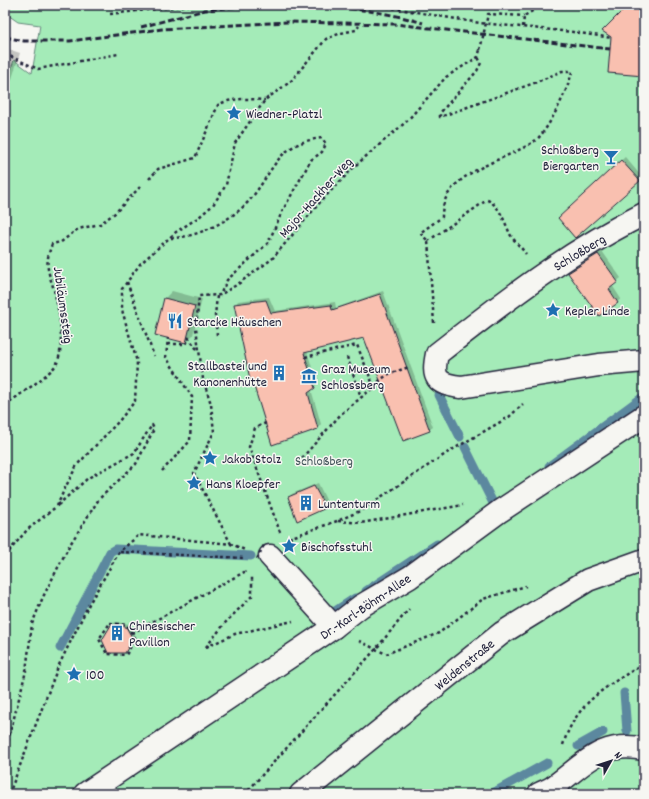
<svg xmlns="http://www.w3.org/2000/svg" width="649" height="799" font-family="Dekko,sans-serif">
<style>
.green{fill:#a4ebb8;stroke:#63867a}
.shadow{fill:#0003}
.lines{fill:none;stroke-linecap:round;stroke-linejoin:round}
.stream{stroke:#5c889f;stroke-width:9}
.building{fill:#f9c0b0;stroke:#22223b}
.minor-casing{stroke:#22223b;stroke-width:25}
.path{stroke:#22223b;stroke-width:2.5;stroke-dasharray:3 3;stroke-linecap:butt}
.minor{stroke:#f6f6f2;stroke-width:22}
.rail{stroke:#22223b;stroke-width:3;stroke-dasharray:6 3;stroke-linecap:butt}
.path-bridge{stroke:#22223b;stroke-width:2.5;stroke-dasharray:3 3;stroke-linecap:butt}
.labels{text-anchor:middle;stroke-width:3;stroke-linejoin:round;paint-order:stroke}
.poi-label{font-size:14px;fill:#22223b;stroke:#f6f6f2;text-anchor:start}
.street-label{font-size:14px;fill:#22223b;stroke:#f6f6f2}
.park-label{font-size:14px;fill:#42545a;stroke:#f6f6f2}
</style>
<rect width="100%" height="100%" fill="#f6f6f2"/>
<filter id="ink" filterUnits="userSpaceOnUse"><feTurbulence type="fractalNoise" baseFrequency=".025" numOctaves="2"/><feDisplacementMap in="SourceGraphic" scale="8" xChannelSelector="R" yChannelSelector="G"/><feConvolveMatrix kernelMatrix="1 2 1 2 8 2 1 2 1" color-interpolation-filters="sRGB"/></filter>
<g filter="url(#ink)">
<polygon class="green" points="5,5 644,5 644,794 5,794 5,87 14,60 32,73 40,25 18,22 5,13"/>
<g class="shadow">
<polygon points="5,48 20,53 11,82 5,88"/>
<polygon points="625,157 642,177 575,236 559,218"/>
<polygon points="602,251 621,278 612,285 621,299 599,315 569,273"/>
<polygon points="172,291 202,299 193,335 186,342 165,298"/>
<polygon points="383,291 433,427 429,430 365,337 307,351 317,384 311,389 321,424 318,428 273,444 235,305 238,301 269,297 275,311 335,302 336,308"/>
<polygon points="318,483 328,504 325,507 289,497 292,494"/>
<polygon points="115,622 130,624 135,635 124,652 112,626"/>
</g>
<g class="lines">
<g class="stream">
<polyline points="439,395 460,437"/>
<polyline points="465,447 492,501"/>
<polyline points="549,466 644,396"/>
<polyline points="366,591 437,544"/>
<polyline points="329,615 355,598"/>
<polyline points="60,648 110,552 115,549 251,556"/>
<polyline points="624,693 627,731"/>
<polyline points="578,746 603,732"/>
<polyline points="491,794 547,763"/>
</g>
</g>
<g class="building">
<polygon points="628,5 644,5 644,76 608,73 611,37 602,31"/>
<polygon points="621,160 640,181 575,238 558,218"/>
<polygon points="598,254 618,282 609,289 618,303 599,316 568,273"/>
<polygon points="380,294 430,431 403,441 364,338 304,353 315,388 308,393 318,429 272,445 253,383 251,384 234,304 266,300 271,313 331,305 332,310"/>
<polygon points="164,298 195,306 186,343 155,335"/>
<polygon points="314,486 326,508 297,521 288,497"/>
<polygon points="111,625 126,627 133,639 125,653 108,653 102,640"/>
</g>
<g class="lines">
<defs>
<g id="minor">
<path d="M644,214C569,251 502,303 437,354C432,378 436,384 461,387L599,365L644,361"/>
<polyline points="270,556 334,627"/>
<polyline points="85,794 334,627 361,606 410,577 500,511 644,416"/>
<polyline points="301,794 502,633 588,580 644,560"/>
<path d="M539,794C544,791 549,790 553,787C585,764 601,740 644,749"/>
</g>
</defs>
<use href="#minor" class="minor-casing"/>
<g class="path">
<polyline points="375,5 480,23 573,32 612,38"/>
<polyline points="110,14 192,5"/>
<polyline points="523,27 524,16 543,5"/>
<polyline points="5,54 38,69 118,54"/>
<path d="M149,179L158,169L195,158L218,105C232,97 249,99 265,100"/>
<path d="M171,238C198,238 237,218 253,196C276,166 279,143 322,138L326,144L322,152L311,160L283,210L268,243L227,280L220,295"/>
<path d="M428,241L487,200C499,204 505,223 510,234C514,241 521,247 526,254"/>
<polyline points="127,282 154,356"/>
<path d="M434,323L428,241L420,233L442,217C441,171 506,162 536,140C548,131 570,86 572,71H562L537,82L440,117V113L477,71L481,63L478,57"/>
<polyline points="217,335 215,316 217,296"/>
<polyline points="188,337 196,348 199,349"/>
<polyline points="168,344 185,344 189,340"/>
<polyline points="305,357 357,345 374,387"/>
<polyline points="347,357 361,397"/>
<path d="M5,405C16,397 53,373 57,363C65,345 59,309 54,290C48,270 44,265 52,244L61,242L78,229L100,224L115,213L140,187"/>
<polyline points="266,423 255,428 249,447 280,532"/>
<polyline points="302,458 341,414 374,387 380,380 389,374 409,367"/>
<polyline points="162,471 190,441 192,397 166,357 168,338"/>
<polyline points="338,521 361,523 463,505"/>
<polyline points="289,538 337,521 360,511 450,451 509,417 523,404"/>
<polyline points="231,544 194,473 214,432 211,404 203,379 196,328 199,296 220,295 238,284 272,259 322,200 356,165 407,121 446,77 478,57 480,50"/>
<polyline points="120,552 244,558"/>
<polyline points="5,556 27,530 57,506 64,490 77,465 119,421 135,401 137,362 122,310 122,289 140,264 176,232 199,217 213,205 226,185 235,143 265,100 291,81 326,39 341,33 356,30 359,26"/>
<polygon points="110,623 127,625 135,639 126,655 107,654 99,639"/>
<polyline points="132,633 248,570"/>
<polyline points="359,641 386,654 439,633 483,599 526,586"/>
<polyline points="206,647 235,634 293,621"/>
<polyline points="206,647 226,622 252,596 252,576"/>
<path d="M563,745C576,702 608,685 644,664"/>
<polyline points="5,753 26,671 32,624 43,597 69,546 99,499 136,464 154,429 152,425 134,453 88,478 58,505"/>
<polyline points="9,794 58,667 89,604 119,552 139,535 231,544 245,550"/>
<polyline points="245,794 375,650 409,609"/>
</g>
<use href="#minor" class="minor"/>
<g class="rail">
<path d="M305,5C345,7 384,11 423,23"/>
<polyline points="141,27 205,10 256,5"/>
<polyline points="5,37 24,41 70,41 162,29 287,22 395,24 610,49"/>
</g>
<g class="path-bridge">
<polyline points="480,50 488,14 524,16"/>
<polyline points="257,559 264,545"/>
</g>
</g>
</g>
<defs>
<symbol id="sight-bare" viewBox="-9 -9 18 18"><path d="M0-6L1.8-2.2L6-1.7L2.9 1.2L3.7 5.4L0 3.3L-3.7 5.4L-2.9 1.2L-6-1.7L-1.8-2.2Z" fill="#1f6fb2" stroke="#f6f6f2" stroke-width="2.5" paint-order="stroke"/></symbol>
<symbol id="bar-bare" viewBox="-9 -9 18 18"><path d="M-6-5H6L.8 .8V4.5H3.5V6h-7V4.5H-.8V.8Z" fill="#1f6fb2" stroke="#f6f6f2" stroke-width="2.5" paint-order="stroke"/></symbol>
<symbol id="restaurant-bare" viewBox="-9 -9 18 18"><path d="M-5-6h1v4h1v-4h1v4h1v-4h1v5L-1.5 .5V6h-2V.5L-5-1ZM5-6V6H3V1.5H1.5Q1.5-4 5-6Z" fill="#1f6fb2" stroke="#f6f6f2" stroke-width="2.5" paint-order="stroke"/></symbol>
<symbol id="building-bare" viewBox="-9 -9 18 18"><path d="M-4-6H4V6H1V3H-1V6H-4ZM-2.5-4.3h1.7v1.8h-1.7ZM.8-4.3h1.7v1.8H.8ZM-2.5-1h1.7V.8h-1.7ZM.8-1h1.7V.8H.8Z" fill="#1f6fb2" stroke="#f6f6f2" stroke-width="2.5" paint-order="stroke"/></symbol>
<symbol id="museum-bare" viewBox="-9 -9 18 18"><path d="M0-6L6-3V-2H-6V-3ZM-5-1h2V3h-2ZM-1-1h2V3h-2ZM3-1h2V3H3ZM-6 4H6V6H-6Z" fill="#1f6fb2" stroke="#f6f6f2" stroke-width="2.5" paint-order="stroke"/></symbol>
</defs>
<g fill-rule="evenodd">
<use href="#sight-bare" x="223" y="102" width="22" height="22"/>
<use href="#bar-bare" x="600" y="146" width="22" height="22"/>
<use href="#sight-bare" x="542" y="299" width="22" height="22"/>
<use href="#restaurant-bare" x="164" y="310" width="22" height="22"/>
<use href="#building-bare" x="268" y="362" width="22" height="22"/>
<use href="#museum-bare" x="298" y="365" width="22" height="22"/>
<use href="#sight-bare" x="199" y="447" width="22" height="22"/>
<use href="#sight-bare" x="183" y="472" width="22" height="22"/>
<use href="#building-bare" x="295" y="492" width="22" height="22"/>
<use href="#sight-bare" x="278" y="535" width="22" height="22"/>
<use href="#building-bare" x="106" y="622" width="22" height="22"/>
<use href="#sight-bare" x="63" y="663" width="22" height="22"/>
</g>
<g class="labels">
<g class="poi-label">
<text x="246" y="118">Wiedner-Platzl</text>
<text x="599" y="154" text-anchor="end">Schloßberg<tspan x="599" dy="16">Biergarten</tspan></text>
<text x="565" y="315">Kepler Linde</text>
<text x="187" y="326">Starcke Häuschen</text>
<text x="267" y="370" text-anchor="end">Stallbastei und<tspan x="267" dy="16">Kanonenhütte</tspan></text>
<text x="321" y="373">Graz Museum<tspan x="321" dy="16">Schlossberg</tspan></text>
<text x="222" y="463">Jakob Stolz</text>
<text x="206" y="488">Hans Kloepfer</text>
<text x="318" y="508">Luntenturm</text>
<text x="301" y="551">Bischofsstuhl</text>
<text x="129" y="630">Chinesischer<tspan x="129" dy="16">Pavillon</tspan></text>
<text x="86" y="679">100</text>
</g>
<g class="street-label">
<text transform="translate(315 197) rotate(-48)" y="5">Major-Hackher-Weg</text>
<text transform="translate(579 252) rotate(-31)" y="5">Schloßberg</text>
<text transform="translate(64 305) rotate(82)" y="5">Jubiläumssteig</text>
<text transform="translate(365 606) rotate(-34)" y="5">Dr.-Karl-Böhm-Allee</text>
<text transform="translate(464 664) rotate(-39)" y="5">Weldenstraße</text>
</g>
<g class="park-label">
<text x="324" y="465">Schloßberg</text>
</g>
</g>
<rect width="649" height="799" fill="none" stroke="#f6f6f2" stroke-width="20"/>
<rect x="10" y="10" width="629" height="779" fill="none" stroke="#22223b" stroke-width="1.5" filter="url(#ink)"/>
<g transform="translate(611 761) rotate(51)" stroke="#f6f6f2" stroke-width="3" paint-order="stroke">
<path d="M0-3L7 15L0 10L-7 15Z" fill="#22223b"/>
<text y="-6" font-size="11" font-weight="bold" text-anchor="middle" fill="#22223b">N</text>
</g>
</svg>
